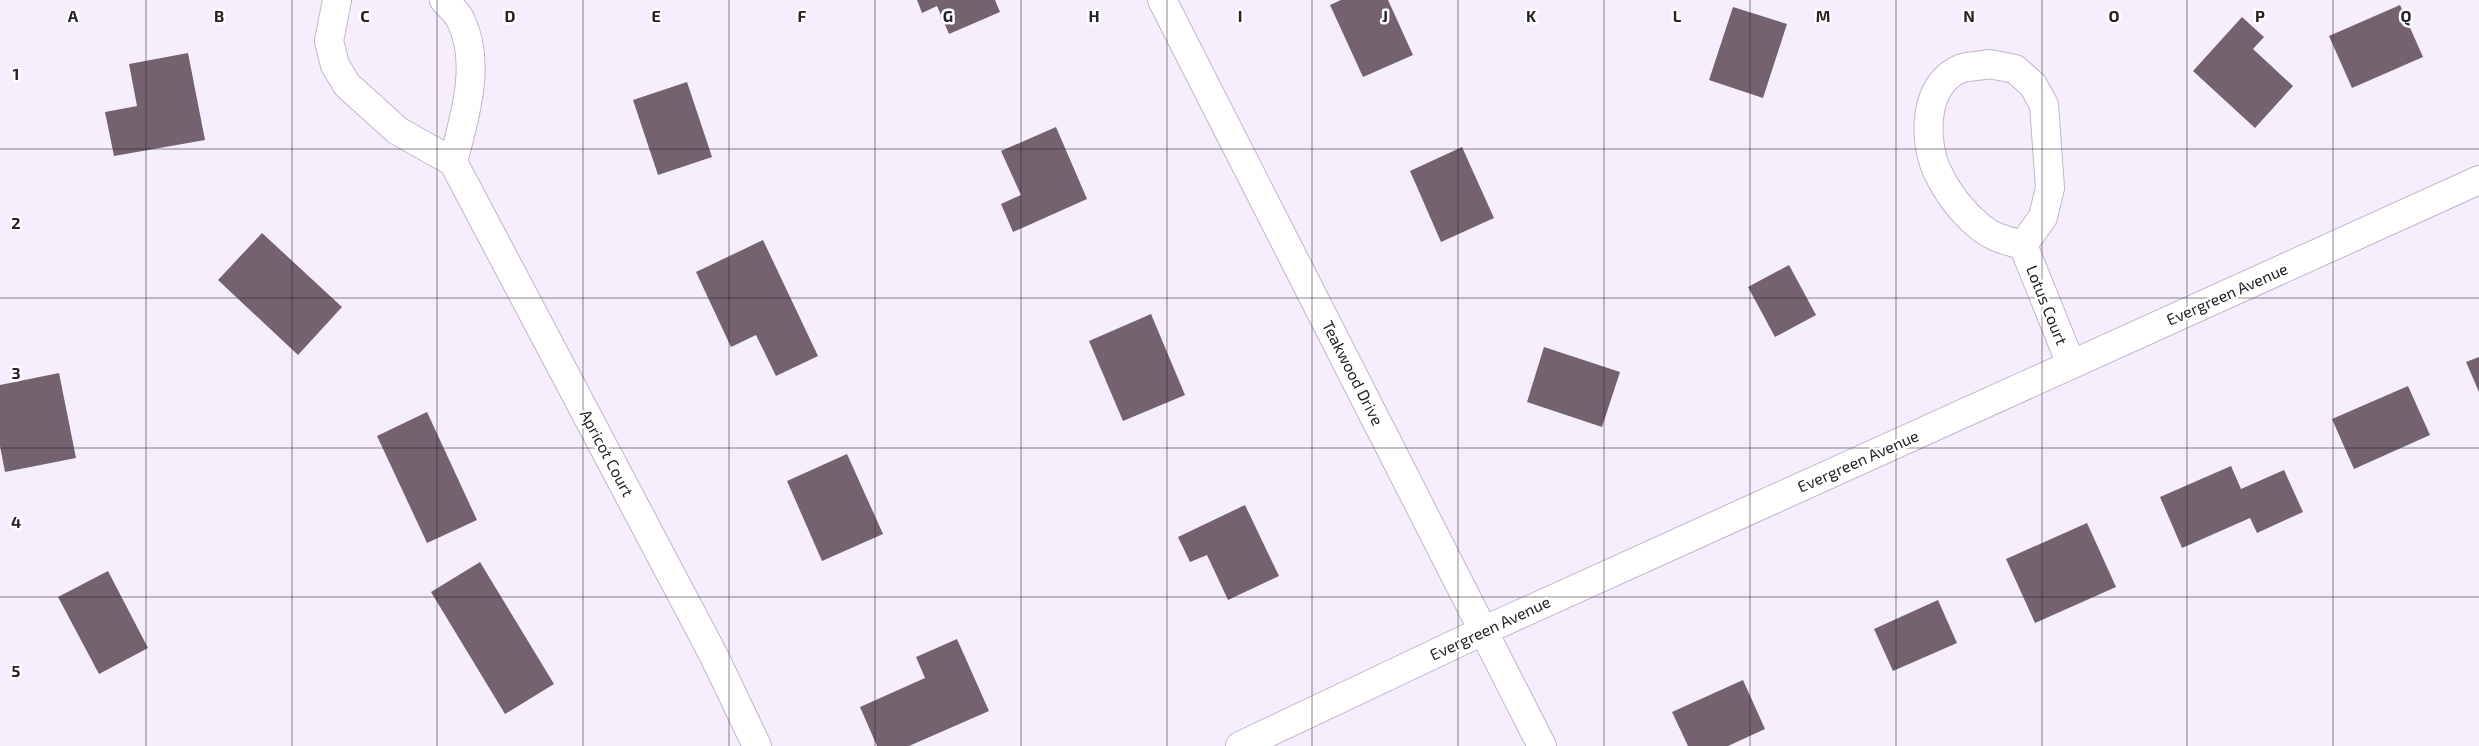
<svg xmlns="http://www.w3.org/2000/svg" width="2479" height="746" font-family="'Exo 2',sans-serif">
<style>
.building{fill:#74636f}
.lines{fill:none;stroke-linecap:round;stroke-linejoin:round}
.minor-casing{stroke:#c1b6c8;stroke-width:30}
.minor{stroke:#fff;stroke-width:28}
.grid{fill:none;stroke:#262229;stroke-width:1;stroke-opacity:0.55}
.labels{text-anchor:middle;stroke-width:5;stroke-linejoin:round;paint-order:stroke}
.street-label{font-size:16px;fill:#262229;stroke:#fff}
.grid-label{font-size:16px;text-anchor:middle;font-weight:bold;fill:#262229;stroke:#fff;stroke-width:5;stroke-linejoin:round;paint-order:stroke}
</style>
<rect width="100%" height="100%" fill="#f7eefd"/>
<g class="building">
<polygon points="917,0 995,0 1000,12 949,34 937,6 922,13"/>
<polygon points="1341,0 1388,0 1413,55 1363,77 1330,5"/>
<polygon points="2400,5 2423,57 2352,88 2329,36"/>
<polygon points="1733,7 1787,24 1763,98 1709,80"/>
<polygon points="2242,17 2264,37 2253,49 2293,86 2255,128 2193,71"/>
<polygon points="188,53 205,140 114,156 105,112 137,106 129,64"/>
<polygon points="687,82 712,157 658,175 633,100"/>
<polygon points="1056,127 1087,199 1013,232 1001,204 1021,195 1001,151"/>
<polygon points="1462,147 1494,218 1441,242 1410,171"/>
<polygon points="262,233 342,307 298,355 218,280"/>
<polygon points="763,240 818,356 776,376 756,335 731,347 696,272"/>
<polygon points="1789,265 1816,315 1775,337 1748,287"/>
<polygon points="1151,314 1185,395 1123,421 1089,341"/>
<polygon points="1544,347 1620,372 1602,427 1527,402"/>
<polygon points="2479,357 2479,392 2466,362"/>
<polygon points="59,373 76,458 5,472 0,446 0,385"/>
<polygon points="2408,386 2430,435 2354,469 2332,419"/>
<polygon points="427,412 477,520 427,543 377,436"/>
<polygon points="847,454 883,534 822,561 787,481"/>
<polygon points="2231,466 2241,489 2284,470 2303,512 2257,533 2250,518 2182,548 2160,497"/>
<polygon points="1245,505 1279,576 1228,600 1207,555 1190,562 1178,537"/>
<polygon points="2087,523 2116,587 2035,623 2006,559"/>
<polygon points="480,562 554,684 505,714 431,592"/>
<polygon points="108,571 148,648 99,674 58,597"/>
<polygon points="1938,600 1957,643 1893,671 1874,629"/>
<polygon points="957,639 989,711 909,746 877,746 860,707 925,678 916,657"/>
<polygon points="1743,680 1765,729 1728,746 1688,746 1672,712"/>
</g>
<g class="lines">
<defs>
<g id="minor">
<path d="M337,0L329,41L335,65L347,85L398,131L453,162C464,119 482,64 461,21C458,13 449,6 444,0"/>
<polyline points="1162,0 1542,746"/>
<path d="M1989,64L2015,69L2033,85L2044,105L2050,188L2043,217L2023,245C2007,241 1991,237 1979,226C1961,211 1947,192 1937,171C1923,139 1923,83 1962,68C1970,66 1980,66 1989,64Z"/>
<polyline points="453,162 714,656 757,746"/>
<polyline points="2023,245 2071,364"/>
<polyline points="1240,746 1485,630 2479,180"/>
</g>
</defs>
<use href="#minor" class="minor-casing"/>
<use href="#minor" class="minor"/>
</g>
<path class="grid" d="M146,0V746M292,0V746M437,0V746M583,0V746M729,0V746M875,0V746M1021,0V746M1167,0V746M1312,0V746M1458,0V746M1604,0V746M1750,0V746M1896,0V746M2042,0V746M2187,0V746M2333,0V746M0,149H2479M0,298H2479M0,448H2479M0,597H2479"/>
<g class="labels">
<g class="street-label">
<text transform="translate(2227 294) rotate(-24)" y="6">Evergreen Avenue</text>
<text transform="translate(2047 305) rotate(68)" y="6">Lotus Court</text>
<text transform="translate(1353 373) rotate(63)" y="6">Teakwood Drive</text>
<text transform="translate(607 453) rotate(62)" y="6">Apricot Court</text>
<text transform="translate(1858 461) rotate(-24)" y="6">Evergreen Avenue</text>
<text transform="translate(1490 628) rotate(-25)" y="6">Evergreen Avenue</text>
</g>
</g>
<g class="grid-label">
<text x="73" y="22">A</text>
<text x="219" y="22">B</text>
<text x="365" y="22">C</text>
<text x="510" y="22">D</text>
<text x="656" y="22">E</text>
<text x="802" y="22">F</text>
<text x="948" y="22">G</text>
<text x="1094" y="22">H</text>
<text x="1240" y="22">I</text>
<text x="1385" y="22">J</text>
<text x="1531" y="22">K</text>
<text x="1677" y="22">L</text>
<text x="1823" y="22">M</text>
<text x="1969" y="22">N</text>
<text x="2114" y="22">O</text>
<text x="2260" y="22">P</text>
<text x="2406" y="22">Q</text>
<text x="16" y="80">1</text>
<text x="16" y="229">2</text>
<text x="16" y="379">3</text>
<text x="16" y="528">4</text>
<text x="16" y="677">5</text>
</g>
</svg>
